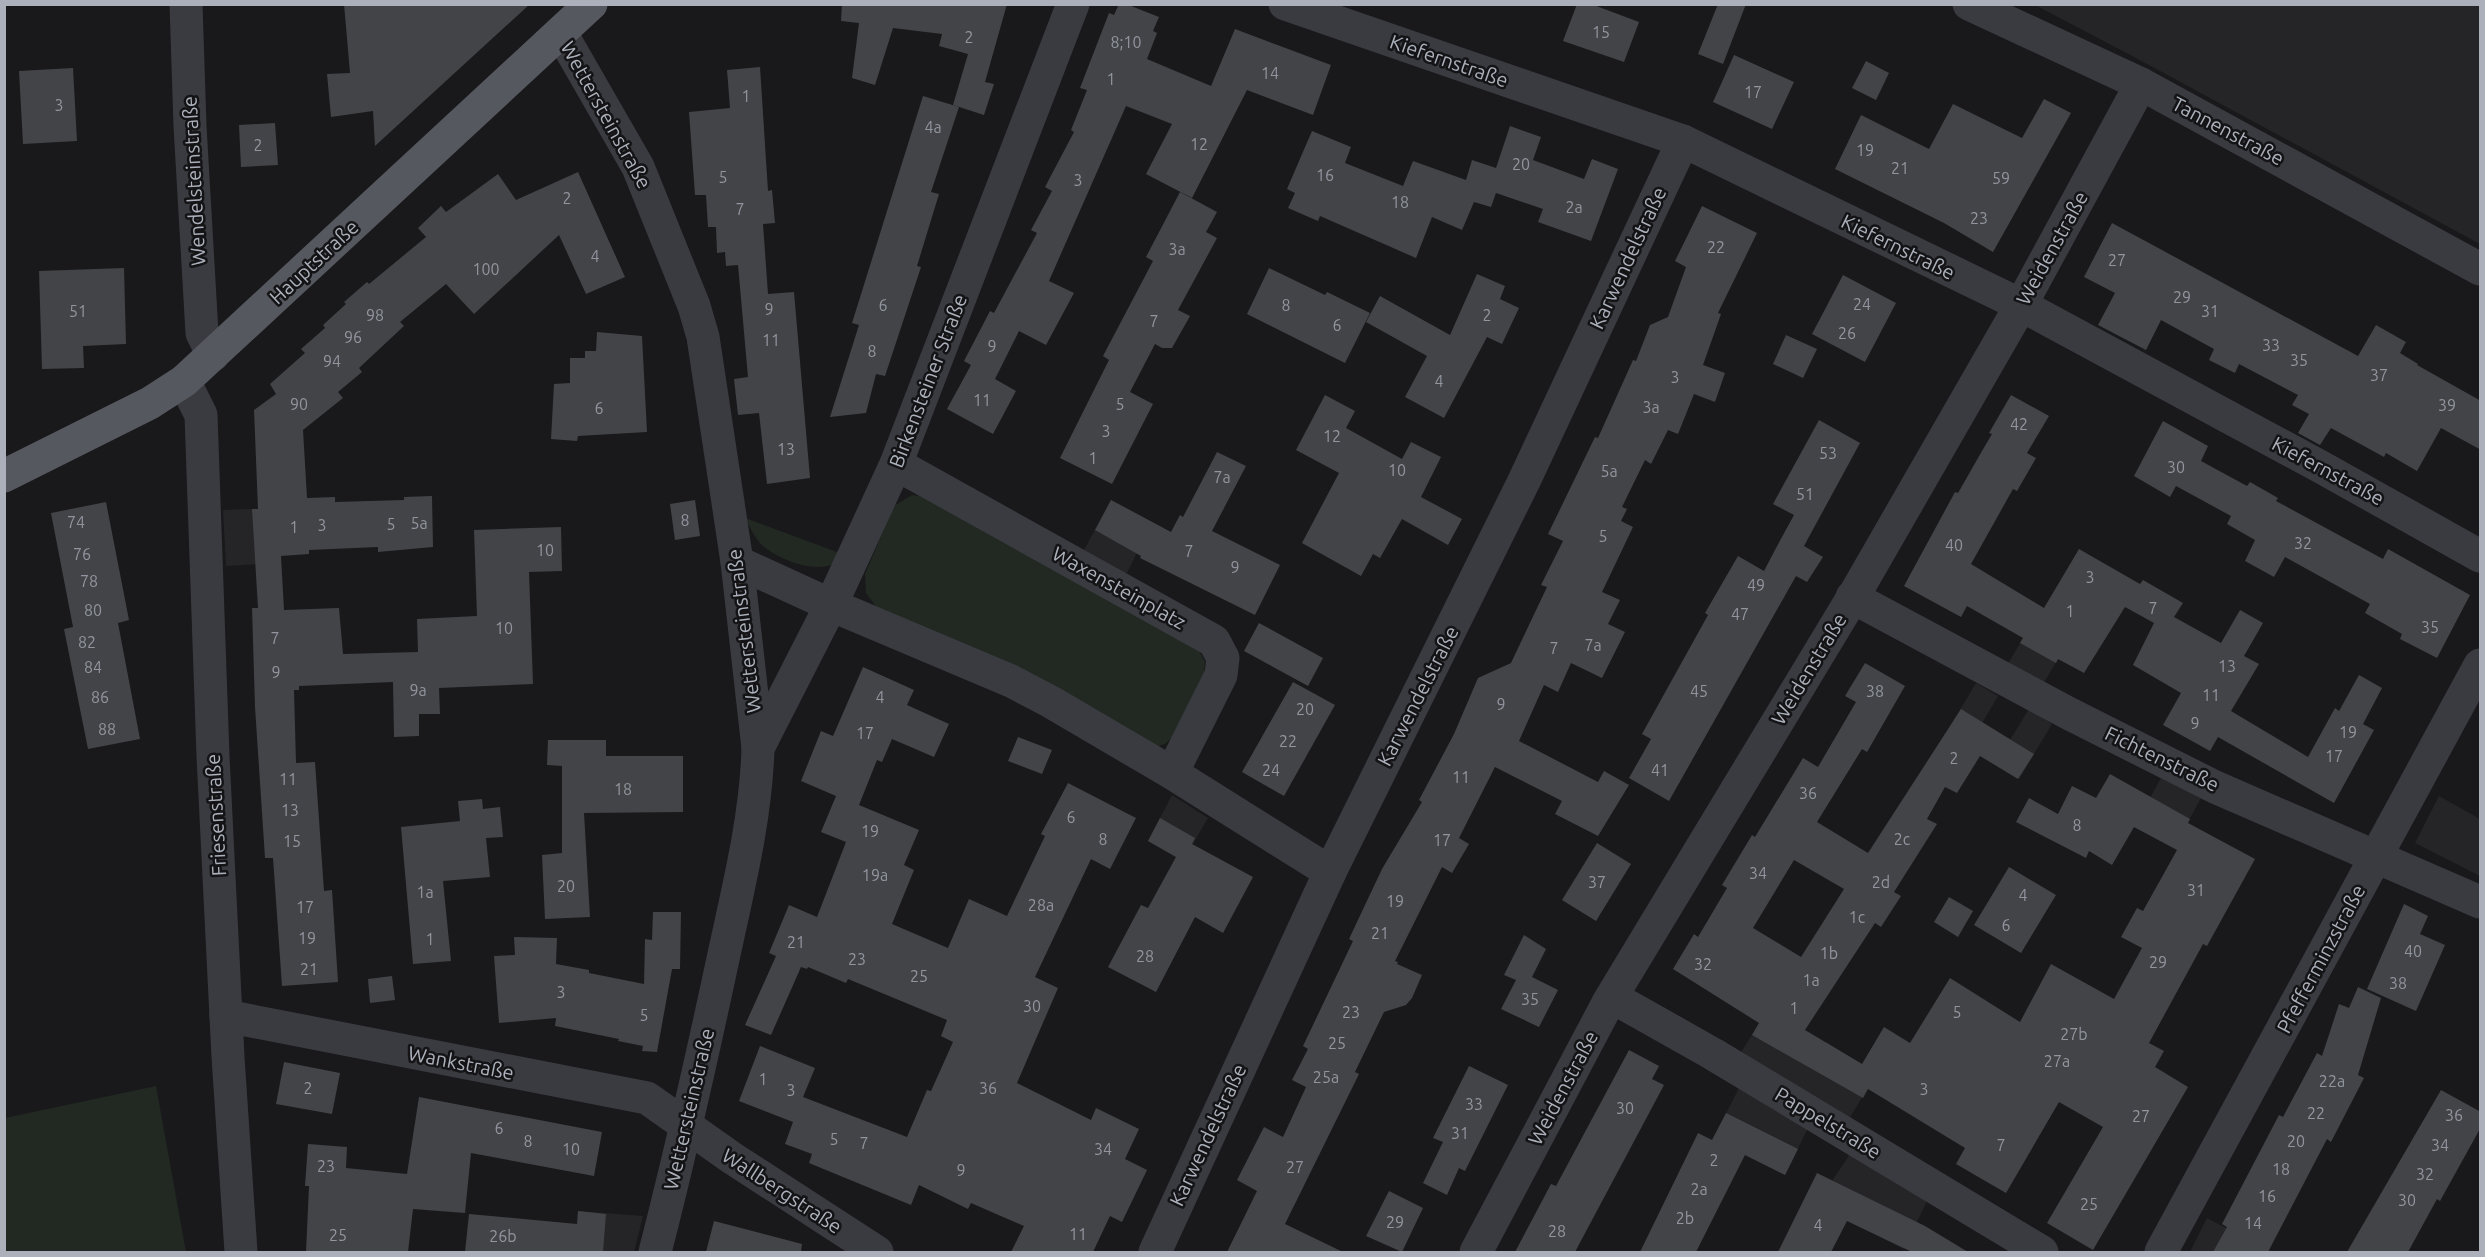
<svg xmlns="http://www.w3.org/2000/svg" width="2485" height="1257" font-family="Ubuntu,sans-serif">
<style>
.built{fill:#252528}
.green{fill:#212922}
.building{fill:#434448;fill-rule:evenodd}
.lines{fill:none;stroke-linecap:round;stroke-linejoin:round}
.minor{stroke:#3a3b40;stroke-width:33}
.major{stroke:#56585f;stroke-width:33}
.labels{text-anchor:middle;stroke-width:5;stroke-linejoin:round;paint-order:stroke}
.number-label{font-size:16px;fill:#91959e}
.street-label{font-size:20px;fill:#abb0ba;stroke:#141416}
</style>
<rect width="100%" height="100%" fill="#19191b"/>
<g class="built">
<polygon points="2035,5 2480,5 2480,244 2136,58"/>
<polygon points="1111,500 1152,522 1126,575 1083,552"/>
<polygon points="279,508 281,563 226,566 223,510"/>
<polygon points="2034,620 2069,640 2042,686 2006,667"/>
<polygon points="1976,683 1998,696 1968,747 1946,733"/>
<polygon points="2029,709 2052,724 2019,779 1995,764"/>
<polygon points="2161,778 2202,796 2174,848 2134,827"/>
<polygon points="1172,795 1208,818 1183,861 1148,841"/>
<polygon points="2439,796 2480,819 2480,876 2415,843"/>
<polygon points="1766,1012 1825,1046 1826,1042 1877,1073 1849,1119 1740,1054"/>
<polygon points="1740,1086 1810,1124 1785,1175 1713,1139"/>
<polygon points="1852,1151 1928,1199 1904,1249 1819,1207 1832,1181"/>
<polygon points="578,1211 643,1216 634,1252 575,1252"/>
<polygon points="2207,1218 2226,1228 2273,1252 2190,1252"/>
</g>
<g class="green">
<polygon points="912,495 924,497 1199,651 1205,662 1204,672 1173,737 1165,744 1155,747 877,608 866,593 865,574 894,506"/>
<path d="M745,518L845,555C841,558 838,562 834,564C813,573 780,560 763,546C755,539 750,527 745,518Z"/>
<polygon points="156,1086 186,1252 5,1252 5,1118"/>
</g>
<g class="building">
<polygon points="344,4 530,4 375,146 373,111 331,117 327,74 350,73"/>
<polygon points="842,4 1007,4 985,82 994,84 984,115 953,105 968,54 939,46 942,34 893,28 875,85 852,78 859,23 841,21"/>
<polygon points="1119,4 1126,4 1159,17 1153,31 1157,33 1147,59 1211,86 1235,29 1331,65 1313,115 1247,90 1192,198 1146,174 1172,124 1126,106 1049,281 1074,293 1046,345 1019,331 995,379 1016,391 993,434 947,409 971,365 964,361 990,311 994,313 1037,233 1031,230 1052,191 1045,187 1074,132 1071,130 1087,90 1080,88 1109,13 1114,15"/>
<polygon points="1577,4 1591,4 1639,22 1624,62 1563,41"/>
<polygon points="1718,4 1746,4 1723,64 1698,54"/>
<polygon points="1734,55 1794,82 1772,129 1713,102"/>
<polygon points="1866,61 1889,73 1876,100 1852,88"/>
<polygon points="760,67 768,191 772,190 775,223 763,224 768,294 794,292 810,478 767,484 759,413 738,415 734,379 748,377 738,265 726,266 725,252 717,253 716,227 708,227 706,195 695,195 689,112 730,108 727,70"/>
<polygon points="73,68 77,141 23,144 19,71"/>
<polygon points="923,96 959,107 931,192 939,194 917,266 921,267 885,376 876,374 866,413 830,417 859,325 852,323"/>
<polygon points="2044,99 2071,113 1993,252 1944,223 1835,169 1861,115 1929,149 1953,104 2022,138"/>
<polygon points="275,123 278,165 241,167 239,125"/>
<polygon points="1510,126 1541,137 1533,160 1584,179 1592,159 1618,169 1591,241 1538,222 1543,209 1496,193 1491,207 1474,202 1462,230 1432,217 1416,258 1320,216 1318,221 1288,208 1295,193 1287,189 1312,131 1351,147 1345,163 1403,186 1413,161 1466,180 1472,160 1496,168"/>
<polygon points="578,172 625,277 586,294 559,235 474,314 446,284 400,322 404,326 359,368 362,372 338,392 343,398 303,430 307,498 335,497 335,502 404,500 404,497 432,496 433,547 378,552 378,547 309,550 309,554 281,556 284,610 339,608 343,654 418,652 417,619 477,616 474,530 561,527 562,571 529,572 533,684 439,688 440,714 419,714 419,736 394,737 393,682 299,686 299,690 294,690 296,763 315,762 324,891 332,890 338,982 282,986 273,858 265,858 255,707 252,608 258,608 252,509 258,509 254,410 276,394 270,384 305,353 301,349 325,328 323,325 346,304 344,302 367,282 369,284 426,237 418,228 441,206 446,212 498,174 516,200"/>
<polygon points="1180,192 1217,212 1206,232 1217,238 1178,310 1190,316 1172,348 1162,348 1155,344 1130,392 1153,404 1112,484 1060,458 1109,360 1103,356 1153,261 1146,257"/>
<polygon points="1702,206 1757,233 1718,313 1721,314 1703,365 1725,373 1715,402 1694,394 1678,434 1668,430 1651,464 1645,460 1622,507 1627,509 1621,521 1633,527 1602,592 1620,600 1608,624 1625,632 1602,678 1571,663 1558,692 1544,685 1519,741 1598,782 1604,771 1629,785 1598,836 1555,814 1562,801 1495,767 1459,838 1469,844 1452,873 1442,867 1395,961 1398,962 1397,964 1422,975 1412,998 1406,1005 1384,1012 1355,1072 1359,1074 1285,1224 1343,1252 1227,1252 1257,1191 1237,1180 1264,1127 1283,1137 1306,1087 1292,1080 1308,1049 1303,1046 1353,941 1349,939 1382,869 1422,802 1419,800 1454,734 1478,678 1511,663 1547,587 1541,585 1563,541 1548,534 1595,437 1598,438 1633,360 1636,361 1650,325 1668,317 1686,267 1675,261"/>
<polygon points="2112,223 2358,356 2376,325 2406,342 2400,353 2418,364 2417,365 2481,401 2481,450 2441,428 2417,471 2386,453 2384,457 2331,428 2320,445 2298,433 2309,414 2292,405 2298,395 2239,364 2235,373 2209,360 2214,349 2161,320 2146,350 2098,325 2115,293 2084,277"/>
<polygon points="124,268 126,344 83,346 84,368 42,369 39,271"/>
<polygon points="1269,268 1325,295 1327,292 1370,313 1345,363 1247,314"/>
<polygon points="1477,274 1505,286 1500,299 1519,308 1502,344 1487,337 1444,418 1405,397 1427,356 1366,322 1380,296 1450,335"/>
<polygon points="1843,275 1896,303 1865,362 1812,334"/>
<polygon points="597,332 642,336 647,432 578,436 577,441 551,439 554,384 570,383 570,358 585,358 585,351 596,351"/>
<polygon points="1786,335 1817,349 1803,378 1773,364"/>
<polygon points="1325,395 1355,411 1346,428 1402,459 1411,442 1441,457 1421,497 1462,519 1448,545 1402,519 1380,558 1373,554 1361,576 1302,543 1339,473 1296,450"/>
<polygon points="2011,395 2049,416 2027,453 2036,458 2017,491 2013,489 1971,564 2044,608 2079,549 2140,584 2143,580 2183,603 2174,617 2221,643 2240,610 2263,623 2244,656 2259,664 2231,711 2308,757 2335,708 2339,711 2359,675 2382,688 2363,724 2374,730 2334,803 2218,737 2210,751 2163,725 2181,693 2133,665 2154,623 2125,607 2084,673 2058,659 2056,663 2020,643 2023,638 1967,606 1961,617 1904,586 1955,492 1958,493 1982,451 1992,434 1989,433"/>
<polygon points="1819,420 1860,443 1804,546 1823,557 1807,582 1796,576 1669,801 1629,778 1651,739 1642,734 1708,615 1705,613 1738,556 1764,571 1776,548 1794,515 1773,504"/>
<polygon points="2163,421 2208,446 2201,461 2247,486 2250,482 2278,498 2276,501 2383,559 2388,549 2470,595 2437,658 2400,639 2402,634 2365,613 2370,604 2285,557 2274,577 2245,561 2255,540 2227,524 2231,516 2176,486 2170,497 2134,476"/>
<polygon points="1217,452 1246,466 1212,531 1280,565 1255,615 1140,558 1141,556 1095,530 1111,500 1171,532 1180,515 1183,517"/>
<polygon points="695,500 700,536 675,540 670,504"/>
<polygon points="106,502 129,620 118,623 140,739 88,749 64,629 73,627 51,513"/>
<polygon points="1259,623 1323,658 1308,686 1244,651"/>
<path d="M1865,663L1905,686L1867,752L1862,749L1817,822L1868,853L1961,709L2034,754L2018,779L1980,756L1957,793L1945,787L1927,819L1937,824L1894,892L1901,896L1881,927L1875,923L1805,1030L1862,1064L1884,1027L1910,1043L1950,978L2020,1022L2051,964L2114,999L2142,948L2121,937L2137,908L2143,911L2177,850L2134,827L2112,865L2089,851L2086,858L2016,822L2029,798L2058,814L2072,786L2096,798L2110,774L2190,819L2188,823L2255,859L2207,946L2203,944L2149,1043L2164,1051L2155,1067L2188,1087L2093,1250L2047,1223L2103,1127L2059,1102L2006,1193L1956,1164L1965,1148L1868,1089L1863,1098L1752,1035L1759,1023L1673,969L1694,934L1698,937L1727,888L1722,885L1752,835L1755,837L1803,758L1818,767L1856,702L1845,696ZM1794,860L1844,889L1801,957L1753,928Z"/>
<polygon points="863,667 914,690 907,705 949,724 934,757 892,739 882,762 877,760 859,805 919,830 904,865 914,870 892,924 948,948 969,899 1007,916 1045,836 1041,834 1068,783 1136,818 1110,869 1091,859 1035,977 1058,988 1017,1083 1091,1120 1096,1108 1139,1129 1125,1159 1147,1170 1122,1222 1110,1216 1093,1252 1011,1252 1024,1226 971,1203 968,1209 919,1185 911,1205 809,1163 812,1154 785,1144 793,1122 739,1101 760,1046 815,1068 803,1097 907,1137 927,1090 931,1091 953,1042 941,1036 947,1020 848,979 846,983 808,967 807,969 801,967 771,1035 745,1025 776,956 769,953 789,905 817,917 846,842 821,832 836,796 801,781 821,731 833,736"/>
<polygon points="1293,682 1335,705 1284,796 1242,772"/>
<polygon points="1018,737 1052,750 1042,774 1008,761"/>
<polygon points="548,740 606,740 606,756 683,756 683,812 584,813 590,917 545,919 542,855 562,853 562,766 547,765"/>
<polygon points="482,799 483,809 500,807 503,837 486,838 490,877 443,881 451,961 413,964 401,827 460,821 458,801"/>
<polygon points="1160,818 1195,838 1192,844 1253,877 1223,933 1195,917 1156,992 1108,967 1141,905 1148,908 1176,857 1148,841"/>
<polygon points="1597,843 1631,864 1596,921 1562,900"/>
<polygon points="2009,867 2056,895 2021,953 1974,925"/>
<polygon points="1949,897 1973,911 1958,937 1934,922"/>
<polygon points="2404,904 2428,916 2420,934 2445,945 2416,1011 2367,989"/>
<polygon points="653,912 681,912 680,969 672,969 657,1052 642,1051 643,1046 618,1041 619,1039 555,1026 556,1018 499,1023 494,956 515,955 514,937 557,938 556,964 589,970 589,973 644,984 645,939 652,940"/>
<polygon points="1524,935 1546,949 1532,977 1558,990 1539,1027 1501,1009 1516,980 1504,975"/>
<polygon points="392,976 395,1000 370,1003 368,979"/>
<polygon points="2358,987 2381,998 2358,1075 2364,1078 2331,1142 2327,1139 2268,1252 2213,1252 2227,1227 2222,1224 2279,1115 2283,1117 2317,1053 2322,1056 2339,1004 2349,1008"/>
<polygon points="1629,1050 1659,1066 1652,1079 1664,1085 1575,1252 1515,1252 1551,1184 1556,1186"/>
<polygon points="284,1062 340,1073 332,1114 276,1104"/>
<polygon points="1469,1066 1508,1085 1465,1171 1459,1168 1447,1195 1423,1183 1443,1142 1433,1138"/>
<polygon points="2441,1090 2481,1112 2481,1127 2440,1201 2437,1199 2408,1252 2347,1252"/>
<polygon points="419,1097 602,1132 594,1176 471,1153 465,1213 413,1209 408,1252 306,1252 309,1186 305,1186 308,1144 347,1147 346,1168 407,1174"/>
<polygon points="1726,1113 1798,1149 1785,1175 1745,1155 1696,1252 1640,1252 1698,1133 1712,1140"/>
<polygon points="1817,1173 1925,1226 1968,1252 1912,1252 1847,1221 1831,1252 1778,1252"/>
<polygon points="1389,1191 1423,1208 1402,1252 1366,1236"/>
<polygon points="578,1211 606,1214 603,1252 465,1252 469,1214 577,1224"/>
<polygon points="714,1221 802,1244 801,1252 706,1252"/>
</g>
<g class="lines">
<g class="minor">
<polyline points="186,4 190,126 202,333 213,355"/>
<polyline points="1285,4 1683,141 2021,305 2321,467 2480,556"/>
<polyline points="1969,4 2141,84 2480,269"/>
<path d="M561,33L638,167L694,306L703,337L737,562L758,748C756,819 738,889 723,959C702,1057 680,1155 655,1252"/>
<polyline points="184,381 201,415 213,756 228,1057 241,1252"/>
<polyline points="896,464 1214,641 1223,658 1221,675 1172,773"/>
<polyline points="737,562 831,605 1011,681 1051,702 1172,773 1330,872"/>
<polyline points="1852,597 2068,713 2215,787 2480,902"/>
<polyline points="758,748 831,605 896,464 1073,4"/>
<polyline points="1612,997 1713,1054 2042,1252"/>
<polyline points="226,1016 647,1098 732,1158 877,1252"/>
<polyline points="1155,1252 1330,872 1524,481 1683,141"/>
<polyline points="1476,1252 1609,1001 1856,592 2021,305 2141,84"/>
<polyline points="2161,1252 2480,665"/>
</g>
<polyline class="major" points="4,476 150,403 184,381 591,4"/>
</g>
<g class="labels">
<g class="number-label">
<text x="1601" y="38">15</text>
<text x="969" y="43">2</text>
<text x="1126" y="48">8;10</text>
<text x="1270" y="79">14</text>
<text x="1111" y="85">1</text>
<text x="1753" y="98">17</text>
<text x="746" y="102">1</text>
<text x="59" y="111">3</text>
<text x="933" y="133">4a</text>
<text x="1199" y="150">12</text>
<text x="258" y="151">2</text>
<text x="1865" y="156">19</text>
<text x="1521" y="170">20</text>
<text x="1900" y="174">21</text>
<text x="1325" y="181">16</text>
<text x="723" y="183">5</text>
<text x="2001" y="184">59</text>
<text x="1078" y="186">3</text>
<text x="567" y="204">2</text>
<text x="1400" y="208">18</text>
<text x="1574" y="213">2a</text>
<text x="740" y="215">7</text>
<text x="1979" y="224">23</text>
<text x="1716" y="253">22</text>
<text x="1177" y="255">3a</text>
<text x="595" y="262">4</text>
<text x="2117" y="266">27</text>
<text x="486" y="275">100</text>
<text x="2182" y="303">29</text>
<text x="1862" y="310">24</text>
<text x="883" y="311">6</text>
<text x="1286" y="311">8</text>
<text x="769" y="315">9</text>
<text x="78" y="317">51</text>
<text x="2210" y="317">31</text>
<text x="375" y="321">98</text>
<text x="1487" y="321">2</text>
<text x="1154" y="327">7</text>
<text x="1337" y="331">6</text>
<text x="1847" y="339">26</text>
<text x="353" y="343">96</text>
<text x="771" y="346">11</text>
<text x="2271" y="351">33</text>
<text x="992" y="352">9</text>
<text x="872" y="357">8</text>
<text x="2299" y="366">35</text>
<text x="332" y="367">94</text>
<text x="2379" y="381">37</text>
<text x="1675" y="383">3</text>
<text x="1439" y="387">4</text>
<text x="982" y="406">11</text>
<text x="299" y="410">90</text>
<text x="1120" y="410">5</text>
<text x="2447" y="411">39</text>
<text x="1651" y="413">3a</text>
<text x="599" y="414">6</text>
<text x="2019" y="430">42</text>
<text x="1106" y="437">3</text>
<text x="1332" y="442">12</text>
<text x="786" y="455">13</text>
<text x="1828" y="459">53</text>
<text x="1093" y="464">1</text>
<text x="2176" y="473">30</text>
<text x="1397" y="476">10</text>
<text x="1609" y="477">5a</text>
<text x="1222" y="483">7a</text>
<text x="1805" y="500">51</text>
<text x="685" y="526">8</text>
<text x="76" y="528">74</text>
<text x="419" y="529">5a</text>
<text x="391" y="530">5</text>
<text x="322" y="531">3</text>
<text x="294" y="533">1</text>
<text x="1603" y="542">5</text>
<text x="2303" y="549">32</text>
<text x="1954" y="551">40</text>
<text x="545" y="556">10</text>
<text x="1189" y="557">7</text>
<text x="82" y="560">76</text>
<text x="1235" y="573">9</text>
<text x="2090" y="583">3</text>
<text x="89" y="587">78</text>
<text x="1756" y="591">49</text>
<text x="2153" y="614">7</text>
<text x="93" y="616">80</text>
<text x="2070" y="617">1</text>
<text x="1740" y="620">47</text>
<text x="2430" y="633">35</text>
<text x="504" y="634">10</text>
<text x="275" y="644">7</text>
<text x="87" y="648">82</text>
<text x="1593" y="651">7a</text>
<text x="1554" y="654">7</text>
<text x="2227" y="672">13</text>
<text x="93" y="673">84</text>
<text x="276" y="678">9</text>
<text x="418" y="696">9a</text>
<text x="1699" y="697">45</text>
<text x="1875" y="697">38</text>
<text x="2211" y="701">11</text>
<text x="100" y="703">86</text>
<text x="880" y="703">4</text>
<text x="1501" y="710">9</text>
<text x="1305" y="715">20</text>
<text x="2195" y="729">9</text>
<text x="107" y="735">88</text>
<text x="2348" y="738">19</text>
<text x="865" y="739">17</text>
<text x="1288" y="747">22</text>
<text x="2334" y="762">17</text>
<text x="1954" y="764">2</text>
<text x="1271" y="776">24</text>
<text x="1660" y="776">41</text>
<text x="1461" y="783">11</text>
<text x="288" y="785">11</text>
<text x="623" y="795">18</text>
<text x="1808" y="799">36</text>
<text x="290" y="816">13</text>
<text x="1071" y="823">6</text>
<text x="2077" y="831">8</text>
<text x="870" y="837">19</text>
<text x="1103" y="845">8</text>
<text x="1902" y="845">2c</text>
<text x="1442" y="846">17</text>
<text x="292" y="847">15</text>
<text x="1758" y="879">34</text>
<text x="875" y="881">19a</text>
<text x="1597" y="888">37</text>
<text x="1881" y="888">2d</text>
<text x="566" y="892">20</text>
<text x="2196" y="896">31</text>
<text x="425" y="898">1a</text>
<text x="2023" y="901">4</text>
<text x="1395" y="907">19</text>
<text x="1041" y="911">28a</text>
<text x="305" y="913">17</text>
<text x="1857" y="923">1c</text>
<text x="2006" y="931">6</text>
<text x="1380" y="939">21</text>
<text x="307" y="944">19</text>
<text x="430" y="945">1</text>
<text x="796" y="948">21</text>
<text x="2413" y="957">40</text>
<text x="1829" y="959">1b</text>
<text x="1145" y="962">28</text>
<text x="857" y="965">23</text>
<text x="2158" y="968">29</text>
<text x="1703" y="970">32</text>
<text x="309" y="975">21</text>
<text x="919" y="982">25</text>
<text x="1811" y="986">1a</text>
<text x="2398" y="989">38</text>
<text x="561" y="998">3</text>
<text x="1530" y="1005">35</text>
<text x="1032" y="1012">30</text>
<text x="1794" y="1014">1</text>
<text x="1351" y="1018">23</text>
<text x="1957" y="1018">5</text>
<text x="644" y="1021">5</text>
<text x="2074" y="1040">27b</text>
<text x="1337" y="1049">25</text>
<text x="2057" y="1067">27a</text>
<text x="1326" y="1083">25a</text>
<text x="763" y="1085">1</text>
<text x="2332" y="1087">22a</text>
<text x="308" y="1094">2</text>
<text x="988" y="1094">36</text>
<text x="1924" y="1095">3</text>
<text x="791" y="1096">3</text>
<text x="1474" y="1110">33</text>
<text x="1625" y="1114">30</text>
<text x="2316" y="1119">22</text>
<text x="2454" y="1121">36</text>
<text x="2141" y="1122">27</text>
<text x="499" y="1134">6</text>
<text x="1460" y="1139">31</text>
<text x="834" y="1145">5</text>
<text x="528" y="1147">8</text>
<text x="2296" y="1147">20</text>
<text x="864" y="1149">7</text>
<text x="2001" y="1151">7</text>
<text x="2440" y="1151">34</text>
<text x="571" y="1155">10</text>
<text x="1103" y="1155">34</text>
<text x="1714" y="1166">2</text>
<text x="326" y="1172">23</text>
<text x="1295" y="1173">27</text>
<text x="2281" y="1175">18</text>
<text x="961" y="1176">9</text>
<text x="2425" y="1180">32</text>
<text x="1699" y="1195">2a</text>
<text x="2267" y="1202">16</text>
<text x="2407" y="1206">30</text>
<text x="2089" y="1210">25</text>
<text x="1685" y="1224">2b</text>
<text x="1395" y="1228">29</text>
<text x="2253" y="1229">14</text>
<text x="1818" y="1231">4</text>
<text x="1557" y="1237">28</text>
<text x="1078" y="1240">11</text>
<text x="338" y="1241">25</text>
<text x="503" y="1242">26b</text>
</g>
<g class="street-label">
<text transform="translate(1449 61) rotate(19)" y="7">Kiefernstraße</text>
<text transform="translate(606 115) rotate(61)" y="7">Wettersteinstraße</text>
<text transform="translate(2228 131) rotate(28)" y="7">Tannenstraße</text>
<text transform="translate(194 181) rotate(-93)" y="7">Wendelsteinstraße</text>
<text transform="translate(1898 247) rotate(26)" y="7">Kiefernstraße</text>
<text transform="translate(2052 248) rotate(-61)" y="7">Weidenstraße</text>
<text transform="translate(1628 258) rotate(-65)" y="7">Karwendelstraße</text>
<text transform="translate(314 262) rotate(-43)" y="7">Hauptstraße</text>
<text transform="translate(928 381) rotate(-69)" y="7">Birkensteiner Straße</text>
<text transform="translate(2328 471) rotate(28)" y="7">Kiefernstraße</text>
<text transform="translate(1119 588) rotate(29)" y="7">Waxensteinplatz</text>
<text transform="translate(744 631) rotate(-97)" y="7">Wettersteinstraße</text>
<text transform="translate(1809 669) rotate(-59)" y="7">Weidenstraße</text>
<text transform="translate(1418 696) rotate(-63)" y="7">Karwendelstraße</text>
<text transform="translate(2162 759) rotate(26)" y="7">Fichtenstraße</text>
<text transform="translate(216 815) rotate(-93)" y="7">Friesenstraße</text>
<text transform="translate(2321 959) rotate(-62)" y="7">Pfefferminzstraße</text>
<text transform="translate(461 1063) rotate(11)" y="7">Wankstraße</text>
<text transform="translate(1563 1088) rotate(-62)" y="7">Weidenstraße</text>
<text transform="translate(689 1109) rotate(-77)" y="7">Wettersteinstraße</text>
<text transform="translate(1828 1123) rotate(31)" y="7">Pappelstraße</text>
<text transform="translate(1208 1135) rotate(-65)" y="7">Karwendelstraße</text>
<text transform="translate(782 1191) rotate(33)" y="7">Wallbergstraße</text>
</g>
</g>
<rect width="2485" height="1257" fill="none" stroke="#abb0ba" stroke-width="12"/>
</svg>
